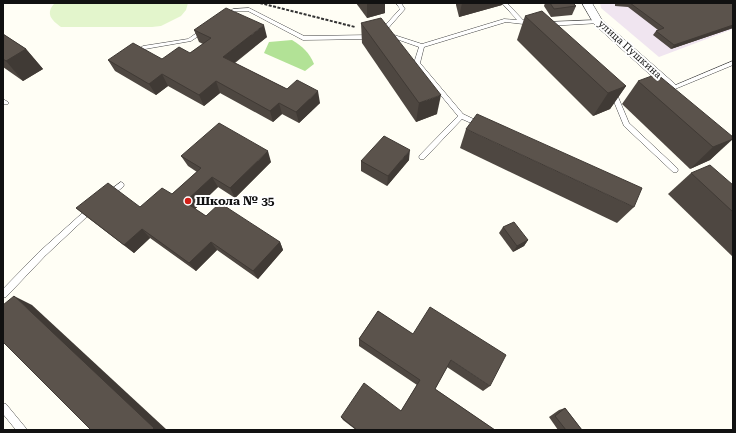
<svg xmlns="http://www.w3.org/2000/svg" width="736" height="433" font-family="'Roboto Serif',serif">
	<style>
		.industrial { fill: #f0e5f0 }
		.forest { fill: #b2e296 }
		.pitch { fill: #e3f5cc }
		.lines { fill: none; stroke-linecap: round; stroke-linejoin: round }
		.lane-casing { stroke: #444; stroke-width: 1 }
		.street-casing { stroke: #444; stroke-width: 1 }
		.path { stroke: #333; stroke-width: 2; stroke-dasharray: 3 1.5; stroke-linecap: butt }
		.lane { fill: #fff; fill-rule: evenodd }
		.street { fill: #fff; fill-rule: evenodd }
		.wall { fill: #4e4741 }
		.shaded-wall { fill: #403a35 }
		.building { fill: #5b534c; stroke: #403a35 }
		.poi-dot { fill: #d21f18; stroke: #fff; stroke-width: 1.5 }
		.labels { text-anchor: middle; dominant-baseline: central; stroke-width: 4; stroke-linejoin: round; paint-order: stroke }
		.far-street-label { font-size: 10px; fill: #111; stroke: #fff }
		.poi-label { font-size: 12px; font-weight: bold; fill: #111; stroke: #fff; text-anchor: start }
	</style>
	<rect width="100%" height="100%" fill="#fffef5"/>
	<path class="industrial" d="M600,3H733V29L659,57L601,8Z"/>
	<path class="forest" d="M292,40C303,47 309,52 314,64L305,71L264,53L269,42Z"/>
	<path class="pitch" d="M55,3H188L186,10L181,16L161,26L152,27H61C51,20 45,13 55,3Z"/>
	<g class="lines">
		<g class="lane-casing">
			<g id="lane">
				<path d="M396,3H401L405,9L384,33H380V31L400,9Z"/>
				<path d="M502,3H507L523,20L532,21L534,23L532,25L506,22L424,47L420,63L463,114L482,123L483,125L480,127L462,119L424,159H420L419,157L420,155L458,116L414,63L419,47L385,35L388,33L422,44L504,19L517,20Z"/>
				<path d="M249,8L304,36L371,35L374,37L371,39L303,40L248,11H236L225,17L223,16L233,9Z"/>
				<path d="M598,20L600,22V23L548,26L545,24L548,22Z"/>
				<path d="M204,28L207,30L206,31L191,41L145,49L136,55L133,53L143,46L188,39Z"/>
				<path d="M733,61V65L675,89H671L670,88L671,87Z"/>
				<path d="M613,90L616,92L629,123L677,168L678,170L677,172H673L624,126L610,92Z"/>
				<path d="M3,99L8,102V104H3Z"/>
				<path d="M121,182L123,183L124,185L123,187L110,197H106L105,195L106,193Z"/>
				<path d="M91,206L93,207L94,209L93,211L45,256L6,297L3,298V289L39,252L89,207Z"/>
				<path d="M3,403L6,404L25,427L27,430H16L3,414Z"/>
			</g>
		</g>
		<g class="street-casing">
			<path id="street" d="M582,3H592L602,20L675,84L677,87L675,90H667L594,24Z"/>
		</g>
		<path class="path" d="M260,3L355,27"/>
		<use href="#lane" class="lane"/>
		<use href="#street" class="street"/>
	</g>
	<g class="wall">
		<path d="M356,3H385V13L367,18Z"/>
		<path d="M456,3H503L502,5L459,17L456,5Z"/>
		<path d="M545,3H573L576,6L572,15L551,17L544,6Z"/>
		<path d="M615,3H733V28L671,49L653,35L656,31L658,30L628,7L615,6Z"/>
		<path d="M525,16L626,86L610,109L593,116L517,40Z"/>
		<path d="M361,23L437,114L416,122L362,43Z"/>
		<path d="M194,30L267,37L235,63L287,89L320,103L299,123L282,114L273,122L220,93L204,106L168,86L156,95L115,71L108,60L162,59L190,53L203,44L199,42Z"/>
		<path d="M3,34L26,49L43,69L23,81L3,67Z"/>
		<path d="M638,81L733,137L710,160L690,169L622,104Z"/>
		<path d="M466,129L634,207L617,223L460,148Z"/>
		<path d="M181,156L271,162L235,198L218,187L195,209L206,216L280,242L283,250L258,279L217,250L196,271L150,238L134,253L87,217L76,208L140,207L172,194L197,172L188,166Z"/>
		<path d="M409,160L387,186L361,171V161Z"/>
		<path d="M691,173L733,185V257L668,194Z"/>
		<path d="M503,227L528,240L524,246L513,252L499,233Z"/>
		<path d="M378,311L490,386L483,391L447,367L435,389L495,430H356L343,420L341,417L401,411L417,385L359,346V339Z"/>
		<path d="M565,408L582,430H558L549,417L559,410Z"/>
	</g>
	<g class="shaded-wall">
		<path d="M367,3H385V13L367,18Z"/>
		<path d="M462,3H503L502,5L459,17Z"/>
		<path d="M264,25L267,37L227,68L223,57Z"/>
		<path d="M733,25V28L671,49L674,45Z"/>
		<path d="M26,49L43,69L23,81L6,61Z"/>
		<path d="M162,74L168,86L156,95L149,84Z"/>
		<path d="M216,81L220,93L204,106L199,95Z"/>
		<path d="M626,86L610,109L593,116L608,93Z"/>
		<path d="M318,91L320,103L299,123L296,112Z"/>
		<path d="M441,95L437,114L416,122L419,103Z"/>
		<path d="M279,103L282,114L273,122L270,111Z"/>
		<path d="M733,139L710,160L690,169L713,147Z"/>
		<path d="M410,150L409,160L387,186L388,176Z"/>
		<path d="M268,151L271,162L235,198L230,188Z"/>
		<path d="M212,177L218,187L192,212L185,202Z"/>
		<path d="M142,229L150,238L134,253L124,245Z"/>
		<path d="M528,240L524,246L513,252L517,246Z"/>
		<path d="M211,242L217,250L196,271L189,263Z"/>
		<path d="M280,242L283,250L258,279L253,271Z"/>
		<path d="M14,296L32,305L167,430H152Z"/>
	</g>
	<g class="building">
		<path d="M550,3H573L576,6L554,9Z"/>
		<path d="M630,3H733V25L674,45L656,31L664,28Z"/>
		<path d="M226,8L264,25L223,57L287,89L297,80L318,91L296,112L279,103L270,111L216,81L199,95L162,74L149,84L108,60L133,43L162,59L179,47L190,53L211,38L194,30Z"/>
		<path d="M542,11L626,86L608,93L525,16Z"/>
		<path d="M381,18L441,95L419,103L361,23Z"/>
		<path d="M3,34L26,49L6,61L3,59Z"/>
		<path d="M657,74L733,137V139L713,147L638,81Z"/>
		<path d="M477,114L642,188L634,207L466,129Z"/>
		<path d="M219,123L268,151L230,188L212,177L185,202L206,216L220,203L280,242L253,271L211,242L189,263L142,229L124,245L76,208L108,183L140,207L162,188L172,194L201,168L181,156Z"/>
		<path d="M384,136L410,150L388,176L361,161Z"/>
		<path d="M710,165L733,185V212L691,173Z"/>
		<path d="M514,222L528,240L517,246L503,227Z"/>
		<path d="M14,296L154,428L152,430H91L3,342V305Z"/>
		<path d="M430,307L506,355L490,386L451,360L435,389L495,430H357L341,417L364,383L401,411L420,380L359,339L378,311L413,334Z"/>
		<path d="M565,408L582,430H566L555,416Z"/>
	</g>
	<circle class="poi-dot" cx="188" cy="201" r="4"/>
	<g class="labels">
		<g class="far-street-label">
			<text transform="translate(630 49) rotate(42)">улица Пушкина</text>
		</g>
		<g class="poi-label">
			<text x="196" y="201">Школа № 35</text>
		</g>
	</g>
	<rect width="736" height="433" fill="none" stroke="#111111" stroke-width="8"/>
</svg>
